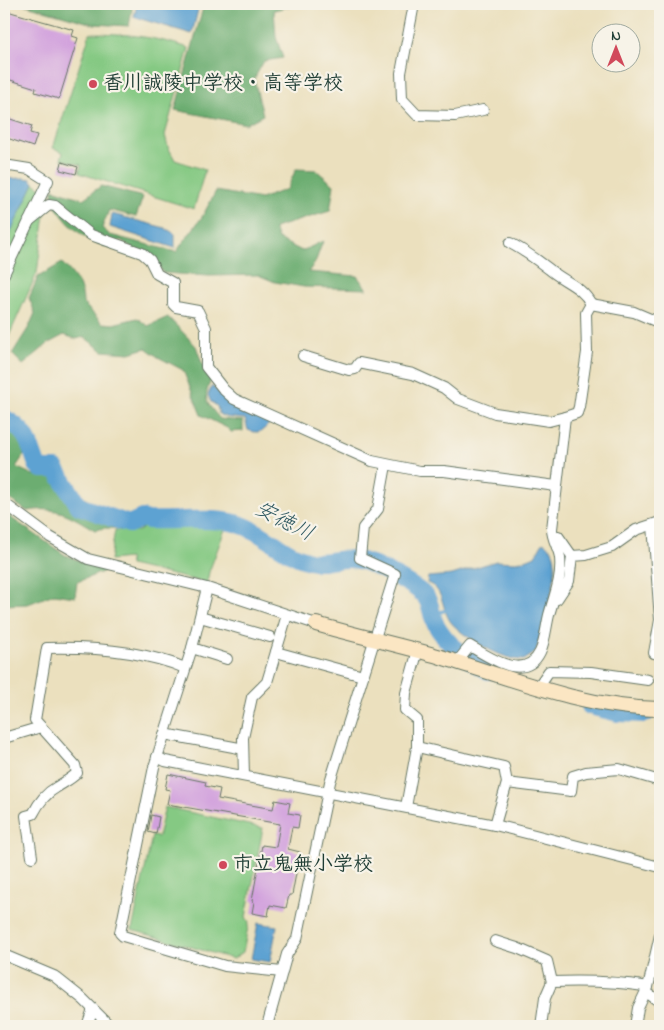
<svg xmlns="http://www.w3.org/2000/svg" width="664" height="1030" font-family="'Indie Flower','Klee One',sans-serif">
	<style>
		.green { fill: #85c983; stroke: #52835c }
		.forest { fill: #6cad71; stroke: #467552 }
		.water { fill: #5da2d2; stroke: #3e7083 }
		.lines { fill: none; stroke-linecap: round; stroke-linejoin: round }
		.stream { stroke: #5da2d2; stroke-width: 3 }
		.river { stroke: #5da2d2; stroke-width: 18 }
		.building { fill: #d1a0dd }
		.street-casing { stroke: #667664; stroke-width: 12 }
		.secondary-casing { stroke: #667664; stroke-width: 16 }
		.street { stroke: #fff; stroke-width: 10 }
		.secondary { stroke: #fbe6c3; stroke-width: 14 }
		.poi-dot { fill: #d1495b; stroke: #f7f3e8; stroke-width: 2 }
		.labels { text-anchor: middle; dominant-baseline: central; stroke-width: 4.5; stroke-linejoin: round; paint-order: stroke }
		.poi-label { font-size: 20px; font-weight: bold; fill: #1f3d34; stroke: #f7f3e8; text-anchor: start }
		.water-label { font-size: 21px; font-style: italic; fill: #325b63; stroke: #f7f3e8 }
	</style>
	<rect width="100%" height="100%" fill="#f7f3e8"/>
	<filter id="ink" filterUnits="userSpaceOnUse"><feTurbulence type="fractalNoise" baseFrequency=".02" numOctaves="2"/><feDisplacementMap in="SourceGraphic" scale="10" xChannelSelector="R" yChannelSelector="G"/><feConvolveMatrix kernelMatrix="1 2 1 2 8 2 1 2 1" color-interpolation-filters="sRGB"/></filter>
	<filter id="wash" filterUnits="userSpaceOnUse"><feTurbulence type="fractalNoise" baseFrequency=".0096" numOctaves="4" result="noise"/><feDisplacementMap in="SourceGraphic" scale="20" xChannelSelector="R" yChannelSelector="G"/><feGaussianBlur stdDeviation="1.12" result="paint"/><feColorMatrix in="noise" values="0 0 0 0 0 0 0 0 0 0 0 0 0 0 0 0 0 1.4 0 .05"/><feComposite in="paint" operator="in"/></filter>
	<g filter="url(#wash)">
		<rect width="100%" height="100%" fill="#ebe0be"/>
		<g class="green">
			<path d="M90,33C125,33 156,37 189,48L165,135L168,147L175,160L205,170L194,209L79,173L81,165L61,159L63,152L53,148Z"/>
			<path d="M34,183L48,193L37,273L4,347V244Z"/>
			<path d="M149,523L227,524L209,572L207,583L130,565L129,558L110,560L115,530L139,531Z"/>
			<path d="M165,807L263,828L246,917L249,922L243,952L233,959L132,930L152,836L158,837Z"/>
		</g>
		<g class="forest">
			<path d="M23,4H133L129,26L93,24Z"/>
			<path d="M204,4H300L274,10L276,37L283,58L264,61L254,79L263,115L246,124L175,110Z"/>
			<path d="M296,169L316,170L334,185L330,211L274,228L278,239L302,251L323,241L315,263L308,272L357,276L367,289L304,287L275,282L258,275L209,276L163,273L156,262L120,240L112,249C81,238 69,227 52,201L53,189L83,199L101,186L143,197L136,217L109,210L102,228L110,235L176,252L202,217L216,191L261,199L287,189Z"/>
			<path d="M62,263C74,275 83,286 83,303L102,323L113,324L137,318L148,326L168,317L196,346L204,369L211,380C202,400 207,403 220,419L243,421V431L231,432L227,428L201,415L183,370L158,357L146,348L130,353L103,351L84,337L76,339L64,335L49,343L23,365L12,354L29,327L35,313L29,298L38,277Z"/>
			<path d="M4,404L22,432L24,455L16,467L33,475L61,470C67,478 73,489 80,495C98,510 124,512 144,523L141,529L105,528L95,530C69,515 58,506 27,511L6,497L4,489Z"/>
			<path d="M4,513L65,555L105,571L77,582L75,597L54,594L28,604L4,605Z"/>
		</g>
		<g class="water">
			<path d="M137,4H175L198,10L192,34L134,17Z"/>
			<path d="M23,178L31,179L34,183L4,246V179Z"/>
			<path d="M112,214L165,228L175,234V248L110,227Z"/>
			<path d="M212,386L234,406L265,421L268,418L269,424C262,432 258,434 248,430L245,419L226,417L219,414L217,406L211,402L208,395Z"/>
			<path d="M543,542C546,544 550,547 552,550C563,570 541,629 536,652L524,660C504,661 462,637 450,621C441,607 444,589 427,583L428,577L452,575L496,561L516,562L528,559L535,556Z"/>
			<path d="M258,923L277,926L270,962L251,959Z"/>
		</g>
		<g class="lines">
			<path class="stream" d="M433,615L446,610"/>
			<g class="river">
				<path d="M4,418C27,430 29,442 37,465L41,469H56L79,506L129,524L142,518L148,520C172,521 214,517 235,523C263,530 282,554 309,561C326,565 342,556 358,560C373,563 410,583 422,593C432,601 430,613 435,623C447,646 467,658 488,671"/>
				<path d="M590,706L618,713L645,714"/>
			</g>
		</g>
		<g id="blocks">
			<g class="building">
				<path d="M7,11L74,30L72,36L78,38L59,99L35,92L36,88L4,78V21Z"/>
				<path d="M4,117L32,126L30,133L37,135L33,147L4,137Z"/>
				<path d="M62,162L78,167L76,174L60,170Z"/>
				<path d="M168,774L206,782L205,786L220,789L218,799L273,809L275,800L290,803L288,813L300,815L298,828L292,827L288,849L300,852L292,895H289L286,908L270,905L268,916L252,913L254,902L252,901L262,845L276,847L280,824L167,804L170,790L165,789Z"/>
				<path d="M151,815L159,817L156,834L148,832Z"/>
			</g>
		</g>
	</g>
	<g filter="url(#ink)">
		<use href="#blocks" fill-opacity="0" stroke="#667664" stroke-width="1"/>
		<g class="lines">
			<g class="street-casing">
				<g id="street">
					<path d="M414,4L401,73L402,99L417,115L455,116L483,110"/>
					<path d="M4,165L29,169L48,181L4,274"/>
					<path d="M29,221L49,205L55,206L91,235L142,253L150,260L157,274L173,283V304L176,307L198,311L206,328V367L224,390L234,399L372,461L420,471H444L556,486"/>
					<path d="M510,243C525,251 536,259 549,269C564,282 582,286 591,304"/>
					<path d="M591,304L634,312L660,323"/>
					<path d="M303,356L349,370L355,369L359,363L413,374L444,388L458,399L495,413L549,421L565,417"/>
					<path d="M4,503L50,537L88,559L207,588L316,624"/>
					<path d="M653,525L660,620L654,653L660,654"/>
					<path d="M558,536L572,556L586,555L612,547L636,530L660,522"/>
					<path d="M207,588L192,648L154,767L120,933L123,936L225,966L282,972"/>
					<path d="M557,599L569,581L572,556"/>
					<path d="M200,617L270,637"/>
					<path d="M192,648L227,659"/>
					<path d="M276,652L363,676"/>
					<path d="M457,662L470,646C489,657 525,683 540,652C545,642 546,627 549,615C554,596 562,579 560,558C559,548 552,540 552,529L565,417L577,413L579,407L587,352L586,313L591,304"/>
					<path d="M538,687L549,671L591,672L648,680"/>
					<path d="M164,734L239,748"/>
					<path d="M4,738L41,727"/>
					<path d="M417,747L504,767L507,783L495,825"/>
					<path d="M157,757L165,761L495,825L660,867"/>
					<path d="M244,776L243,738L252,697L267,682L287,615"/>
					<path d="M507,783L571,791L573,776L586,772L619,769L660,781"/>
					<path d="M406,807L417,747V720L405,710L406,693L418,650"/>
					<path d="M32,857L26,816L33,814C38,804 46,793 57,787C64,782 70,780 77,773L75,765L35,720L47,648C92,647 143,651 185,668"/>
					<path d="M495,941L517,948L547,961L552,982"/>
					<path d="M4,955L54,976L83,999L110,1026"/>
					<path d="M646,992L660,1002"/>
					<path d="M87,1026L93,1009"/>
					<path d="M267,1026L287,954L297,939L330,782L395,574L360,558L363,528L378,509L386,465"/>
					<path d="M541,1026L545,998L552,982C584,981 616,981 648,987"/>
					<path d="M635,1026L638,1008L648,987L660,935"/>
				</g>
			</g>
			<g class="secondary-casing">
				<path id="secondary" d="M316,624C357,636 400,645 441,657C513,679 585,708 660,709"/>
			</g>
			<use href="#street" class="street"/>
			<use href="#secondary" class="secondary"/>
		</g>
	</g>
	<g class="poi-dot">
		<circle cx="93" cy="84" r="5"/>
		<circle cx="223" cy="865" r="5"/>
	</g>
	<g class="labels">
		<g class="poi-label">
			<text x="103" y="84">香川誠陵中学校・高等学校</text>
			<text x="233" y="865">市立鬼無小学校</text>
		</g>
		<g class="water-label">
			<text transform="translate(284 522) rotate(27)">安徳川</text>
		</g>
	</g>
	<rect width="664" height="1030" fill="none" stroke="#f7f3e8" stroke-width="20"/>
	<g transform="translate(616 48)"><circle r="24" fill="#f7f3e8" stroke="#a1aaa0"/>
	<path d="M0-4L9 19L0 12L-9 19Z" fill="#d1495b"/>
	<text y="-8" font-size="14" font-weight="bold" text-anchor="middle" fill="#1f3d34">N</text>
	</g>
</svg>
